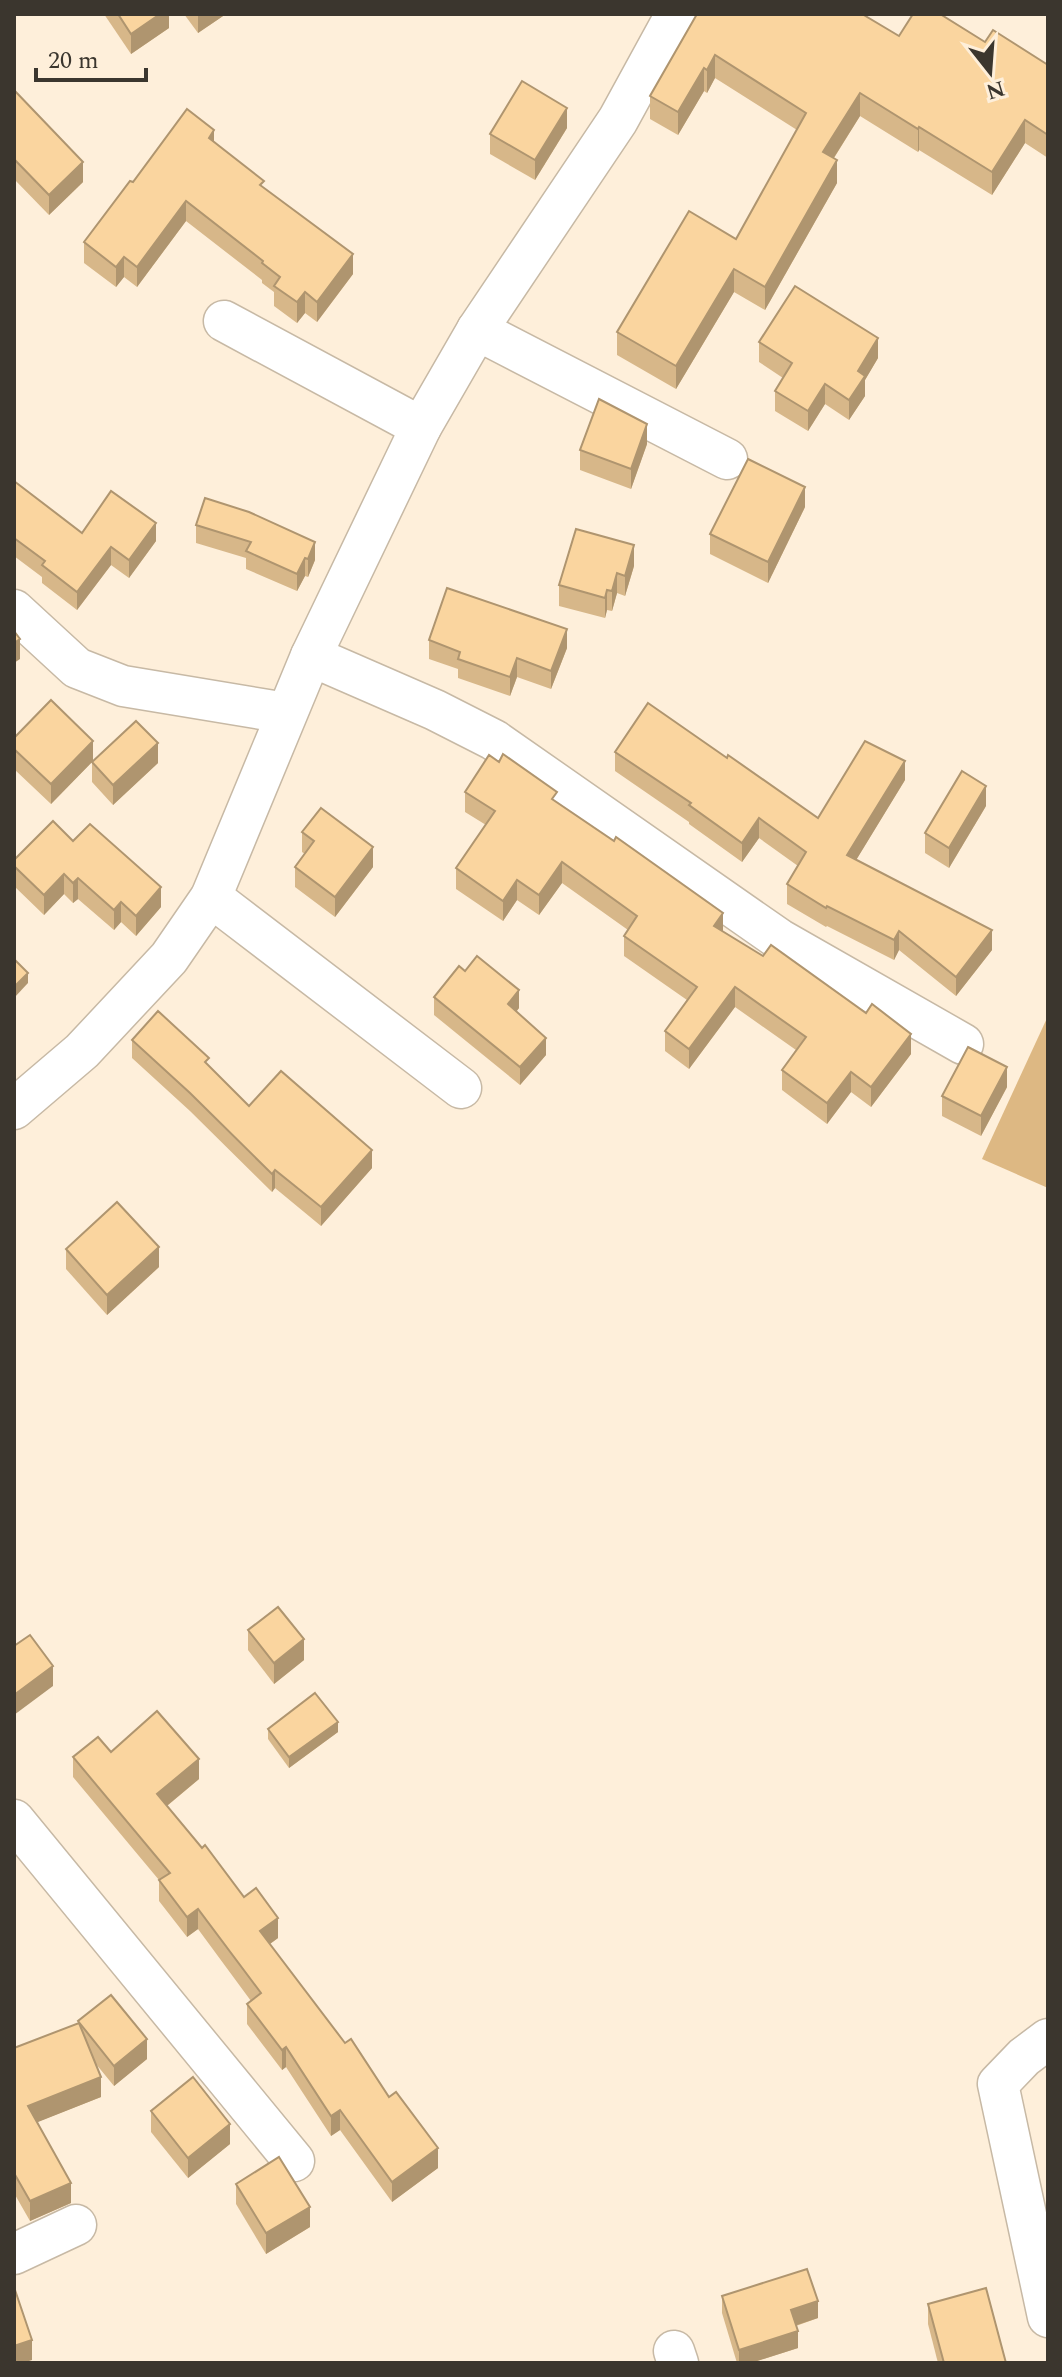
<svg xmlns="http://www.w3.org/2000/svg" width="1062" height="2377" font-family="Spectral,serif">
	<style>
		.forest { fill: #ddb883 }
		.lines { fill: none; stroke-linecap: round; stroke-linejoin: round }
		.street-casing { stroke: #c7b9a5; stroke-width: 43 }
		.street { stroke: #fff; stroke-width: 40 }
		.wall { fill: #d7b789 }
		.shaded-wall { fill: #af956f }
		.building { fill: #fad59f; stroke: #af956f; stroke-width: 2 }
	</style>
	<rect width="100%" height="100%" fill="#feefda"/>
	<path class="forest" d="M1048,1016V1188L982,1159Z"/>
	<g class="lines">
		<g class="street-casing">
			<g id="street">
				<path d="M224,321L421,427"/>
				<path d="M477,330L727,459"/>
				<path d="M14,610L77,668L123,686L286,713"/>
				<path d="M311,656L435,710L494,740L779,939L963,1044"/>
				<path d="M211,897L461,1088"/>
				<path d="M14,1109L82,1051L169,958L211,897L311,656L421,427L477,330L618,120L676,14"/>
				<path d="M14,1820L294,2161"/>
				<path d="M1048,2039L1024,2057L998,2084L1048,2317"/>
				<path d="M14,2254L76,2225"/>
				<path d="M674,2351L678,2363"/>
			</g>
		</g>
		<use href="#street" class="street"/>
	</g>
	<g class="wall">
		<path d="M104,14H169V28L131,54Z"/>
		<path d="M184,14H226L198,33Z"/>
		<path d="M697,14L899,36L985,42L1048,65V158L1025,143L992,195L919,150L918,152L860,116L834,158L837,183L765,310L734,292L676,389L617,355V332L736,239L797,130L715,78L707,93L704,91L678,135L650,119V96Z"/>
		<path d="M14,90L83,182L49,215L14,179Z"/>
		<path d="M567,128L535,180L490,154V134Z"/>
		<path d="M214,142L353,274L317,322L305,313L297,323L274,306V292L262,283V280L186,221L137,287L124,277L116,287L84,263V242L133,182Z"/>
		<path d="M759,342L878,358L865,380V396L849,420L825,404L808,431L775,411V391L783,378L759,362Z"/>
		<path d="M647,444L631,489L580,470V450Z"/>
		<path d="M14,481L82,533L156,541L129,578L111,565L77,610L42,583V577L14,556Z"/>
		<path d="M805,507L768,583L710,554V534Z"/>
		<path d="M196,525L315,560L308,577L305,576L297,591L246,569V558L196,543Z"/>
		<path d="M634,566L625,596L617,593L612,611L607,610L605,618L559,606V585Z"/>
		<path d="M429,640L567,648L551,689L517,677L510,696L458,678V669L429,659Z"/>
		<path d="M14,738L93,761L158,763L113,805L92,782V762L51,804L14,769Z"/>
		<path d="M615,752L727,758L818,818L905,780L856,860L992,950L956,996L899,950L894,960L827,926L826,927L787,904V884L798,866L759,838L742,862L689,824V822L615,771Z"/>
		<path d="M465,792L557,803L723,931L911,1054L871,1107L851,1092L827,1124L782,1090V1070L796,1050L735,1007L689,1069L665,1051V1031L687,1000L624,956V936L628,930L562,883L539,915L517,900L503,921L456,889V868L486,825L465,812Z"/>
		<path d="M986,806L949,868L925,853V833Z"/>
		<path d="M302,832L373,867L335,917L295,887V867L305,854L302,852Z"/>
		<path d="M73,841L161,907L136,936L121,922L114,930L78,899L73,903L64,894L44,915L14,886V860Z"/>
		<path d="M465,971L519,1008L516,1012L546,1055L520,1085L434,1015V997Z"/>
		<path d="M132,1040L209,1066L249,1106L372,1168L321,1226L275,1188L272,1192L190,1111L132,1058Z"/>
		<path d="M1007,1087L981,1136L942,1116V1096Z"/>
		<path d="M66,1249L159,1267L107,1315L66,1269Z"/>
		<path d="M248,1630L304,1660L274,1684L248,1650Z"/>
		<path d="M268,1729L338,1732L289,1768L268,1739Z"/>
		<path d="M111,1752L199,1779L167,1806L278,1938L270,1944L438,2168L392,2202L340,2130L331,2136L286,2067L282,2070L247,2024V2004L251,2001L198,1929L187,1937L159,1901V1880L73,1777V1757Z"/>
		<path d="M78,2021L147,2059L114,2086L96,2064L101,2097L37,2122L71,2203L30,2221L14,2193V2048L78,2024Z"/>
		<path d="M151,2111L230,2144L188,2178L151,2132Z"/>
		<path d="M236,2184L310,2227L266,2254L236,2204Z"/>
		<path d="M722,2296L818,2318L796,2326L798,2348L751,2363H737L722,2313Z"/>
		<path d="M928,2304L1006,2363H938L928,2324Z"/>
	</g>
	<g class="shaded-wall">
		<path d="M160,14H169V28L131,54V34Z"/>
		<path d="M202,14H226L198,33V16Z"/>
		<path d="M715,55V78L707,93V70Z"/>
		<path d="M704,68V91L678,135V112Z"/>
		<path d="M860,93V116L823,175V152Z"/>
		<path d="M567,108V128L535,180V160Z"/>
		<path d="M1025,120V143L992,195V172Z"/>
		<path d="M919,127V150L918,152V129Z"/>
		<path d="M214,130V150L209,138Z"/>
		<path d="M837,160V183L765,310V287Z"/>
		<path d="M83,162V182L49,215V195Z"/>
		<path d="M186,201V221L137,287V267Z"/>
		<path d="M353,254V274L317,322V302Z"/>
		<path d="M124,257V277L116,287V267Z"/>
		<path d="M734,269V292L676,389V366Z"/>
		<path d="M305,292V313L297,323V302Z"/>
		<path d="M878,338V358L865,380V396L849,420V400L858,371Z"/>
		<path d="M825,384V404L808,431V411Z"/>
		<path d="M647,424V444L631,489V469Z"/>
		<path d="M805,487V507L768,583V562Z"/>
		<path d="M156,523V541L129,578V560Z"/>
		<path d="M315,542V560L308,577V559Z"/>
		<path d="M634,545V566L625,596V576Z"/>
		<path d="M111,547V565L77,610V592Z"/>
		<path d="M305,558V576L297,591V574Z"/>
		<path d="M617,573V593L612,611V591Z"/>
		<path d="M607,590V610L605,618V598Z"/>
		<path d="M567,629V648L551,689V671Z"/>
		<path d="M20,639V659L14,663V643Z"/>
		<path d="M517,658V677L510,696V677Z"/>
		<path d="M93,741V761L51,804V784Z"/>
		<path d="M158,743V763L113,805V785Z"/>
		<path d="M905,761V780L847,875V855Z"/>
		<path d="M986,786V806L949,868V848Z"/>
		<path d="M759,818V838L742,862V843Z"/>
		<path d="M373,847V867L335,917V897Z"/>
		<path d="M562,862V883L539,915V895Z"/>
		<path d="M64,874V894L44,915V895Z"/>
		<path d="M78,878V899L73,903V883Z"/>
		<path d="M517,880V900L503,921V901Z"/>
		<path d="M161,887V907L136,936V916Z"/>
		<path d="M121,902V922L114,930V910Z"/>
		<path d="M723,913V933L714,926Z"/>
		<path d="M992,930V950L956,996V977Z"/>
		<path d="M899,931V950L894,960V940Z"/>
		<path d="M28,973V983L14,998V987Z"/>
		<path d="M735,987V1007L689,1069V1049Z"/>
		<path d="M519,990V1008L508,1022V1004Z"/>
		<path d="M911,1034V1054L871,1107V1087Z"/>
		<path d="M546,1038V1055L520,1085V1067Z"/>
		<path d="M1007,1067V1087L981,1136V1116Z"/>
		<path d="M851,1072V1092L827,1124V1103Z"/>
		<path d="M372,1150V1168L321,1226V1207Z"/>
		<path d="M275,1170V1188L272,1192V1174Z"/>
		<path d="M159,1247V1267L107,1315V1295Z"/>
		<path d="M304,1639V1660L274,1684V1663Z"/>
		<path d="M53,1666V1686L14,1715V1695Z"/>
		<path d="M338,1722V1732L289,1768V1757Z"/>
		<path d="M199,1759V1779L157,1814V1794Z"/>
		<path d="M198,1909V1929L187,1937V1917Z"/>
		<path d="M278,1918V1938L260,1951V1931Z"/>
		<path d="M147,2039V2059L114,2086V2066Z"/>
		<path d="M286,2047V2067L282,2070V2050Z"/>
		<path d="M101,2077V2097L28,2126V2106Z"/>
		<path d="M340,2110V2130L331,2136V2116Z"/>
		<path d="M230,2124V2144L188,2178V2158Z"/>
		<path d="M438,2148V2168L392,2202V2182Z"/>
		<path d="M71,2183V2203L30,2221V2201Z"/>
		<path d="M310,2207V2227L266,2254V2233Z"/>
		<path d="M818,2301V2318L791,2327V2310Z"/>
		<path d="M798,2331V2348L751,2363H739V2350Z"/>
		<path d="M32,2340V2360L23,2363H14V2346Z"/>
	</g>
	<g class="building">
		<path d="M118,14H160L131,34Z"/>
		<path d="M697,14H862L899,36L913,14H940L985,42L993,30L1048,65V135L1025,120L992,172L919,127L918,129L860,93L823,152L837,160L765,287L734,269L676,366L617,332L689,211L736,239L806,113L715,55L707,70L704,68L678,112L650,96Z"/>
		<path d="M522,81L567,108L535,160L490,134Z"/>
		<path d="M14,90L83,162L49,195L14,159Z"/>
		<path d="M187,109L214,130L209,138L264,181L260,185L353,254L317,302L305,292L297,302L274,286L280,277L262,263L263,261L186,201L137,267L124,257L116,267L84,242L130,181L133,182Z"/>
		<path d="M795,286L878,338L858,371L865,376L849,400L825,384L808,411L775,391L792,363L759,342Z"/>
		<path d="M599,399L647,424L631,469L580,450Z"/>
		<path d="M748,459L805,487L768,562L710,534Z"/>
		<path d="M14,481L82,533L111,491L156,523L129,560L111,547L77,592L42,565L45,561L14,538Z"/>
		<path d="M205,498L249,512L315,542L308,559L305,558L297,574L246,551L251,542L196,525Z"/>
		<path d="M576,529L634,545L625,576L617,573L612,591L607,590L605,598L559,585Z"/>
		<path d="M447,588L567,629L551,671L517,658L510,677L458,659L460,652L429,640Z"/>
		<path d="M14,631L20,639L14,643Z"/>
		<path d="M51,700L93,741L51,784L14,749V738Z"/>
		<path d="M648,703L727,758L728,755L818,818L865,741L905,761L847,855L992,930L956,977L899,931L894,940L827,906L826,908L787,884L806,852L759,818L742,843L689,805L691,803L615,752Z"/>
		<path d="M136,721L158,743L113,785L92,762Z"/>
		<path d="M503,754L557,792L552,799L614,841L616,837L723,913L714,926L763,956L771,945L866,1013L872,1004L911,1034L871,1087L851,1072L827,1103L782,1070L806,1037L735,987L689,1049L665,1031L697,987L624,936L637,916L562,862L539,895L517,880L503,901L456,868L495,811L465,792L489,755L499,762Z"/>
		<path d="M962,771L986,786L949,848L925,833Z"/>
		<path d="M321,808L373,847L335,897L295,867L314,841L302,832Z"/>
		<path d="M53,821L73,841L90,824L161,887L136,916L121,902L114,910L78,878L73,883L64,874L44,895L14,866V860Z"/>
		<path d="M477,956L519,990L508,1004L546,1038L520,1067L434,997L459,966L465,971Z"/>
		<path d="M14,959L28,973L14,987Z"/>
		<path d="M158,1011L209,1058L205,1062L249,1106L281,1071L372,1150L321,1207L275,1170L272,1174L190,1093L132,1040Z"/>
		<path d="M968,1047L1007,1067L981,1116L942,1096Z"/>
		<path d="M117,1202L159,1247L107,1295L66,1249Z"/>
		<path d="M278,1607L304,1639L274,1663L248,1630Z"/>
		<path d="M30,1635L53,1666L14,1695V1646Z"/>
		<path d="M315,1693L338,1722L289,1757L268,1729Z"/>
		<path d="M157,1711L199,1759L157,1794L202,1848L205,1845L244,1897L256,1888L278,1918L260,1931L345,2043L351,2039L389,2097L396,2092L438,2148L392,2182L340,2110L331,2116L286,2047L282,2050L247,2004L261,1993L198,1909L187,1917L159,1880L170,1873L73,1757L98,1737L111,1752Z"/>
		<path d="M111,1995L147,2039L114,2066L78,2021Z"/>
		<path d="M79,2023L101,2077L28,2106L71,2183L30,2201L14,2173V2048Z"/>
		<path d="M193,2077L230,2124L188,2158L151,2111Z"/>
		<path d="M279,2157L310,2207L266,2233L236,2184Z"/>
		<path d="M807,2269L818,2301L791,2310L798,2331L739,2350L722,2296Z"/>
		<path d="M14,2287L32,2340L14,2346Z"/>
		<path d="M986,2288L1006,2363H944L928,2304Z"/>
	</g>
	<rect width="1062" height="2377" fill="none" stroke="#3b362e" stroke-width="32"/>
	<g transform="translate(990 72) rotate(163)" stroke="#feefda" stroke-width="6" paint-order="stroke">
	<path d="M0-6L14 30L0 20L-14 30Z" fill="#3b362e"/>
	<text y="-12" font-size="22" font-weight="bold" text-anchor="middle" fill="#3b362e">N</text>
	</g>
	<path d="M36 68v12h110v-12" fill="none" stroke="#3b362e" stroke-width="4"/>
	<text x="48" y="68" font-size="24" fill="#3b362e" stroke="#feefda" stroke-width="6" paint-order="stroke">20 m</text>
</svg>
